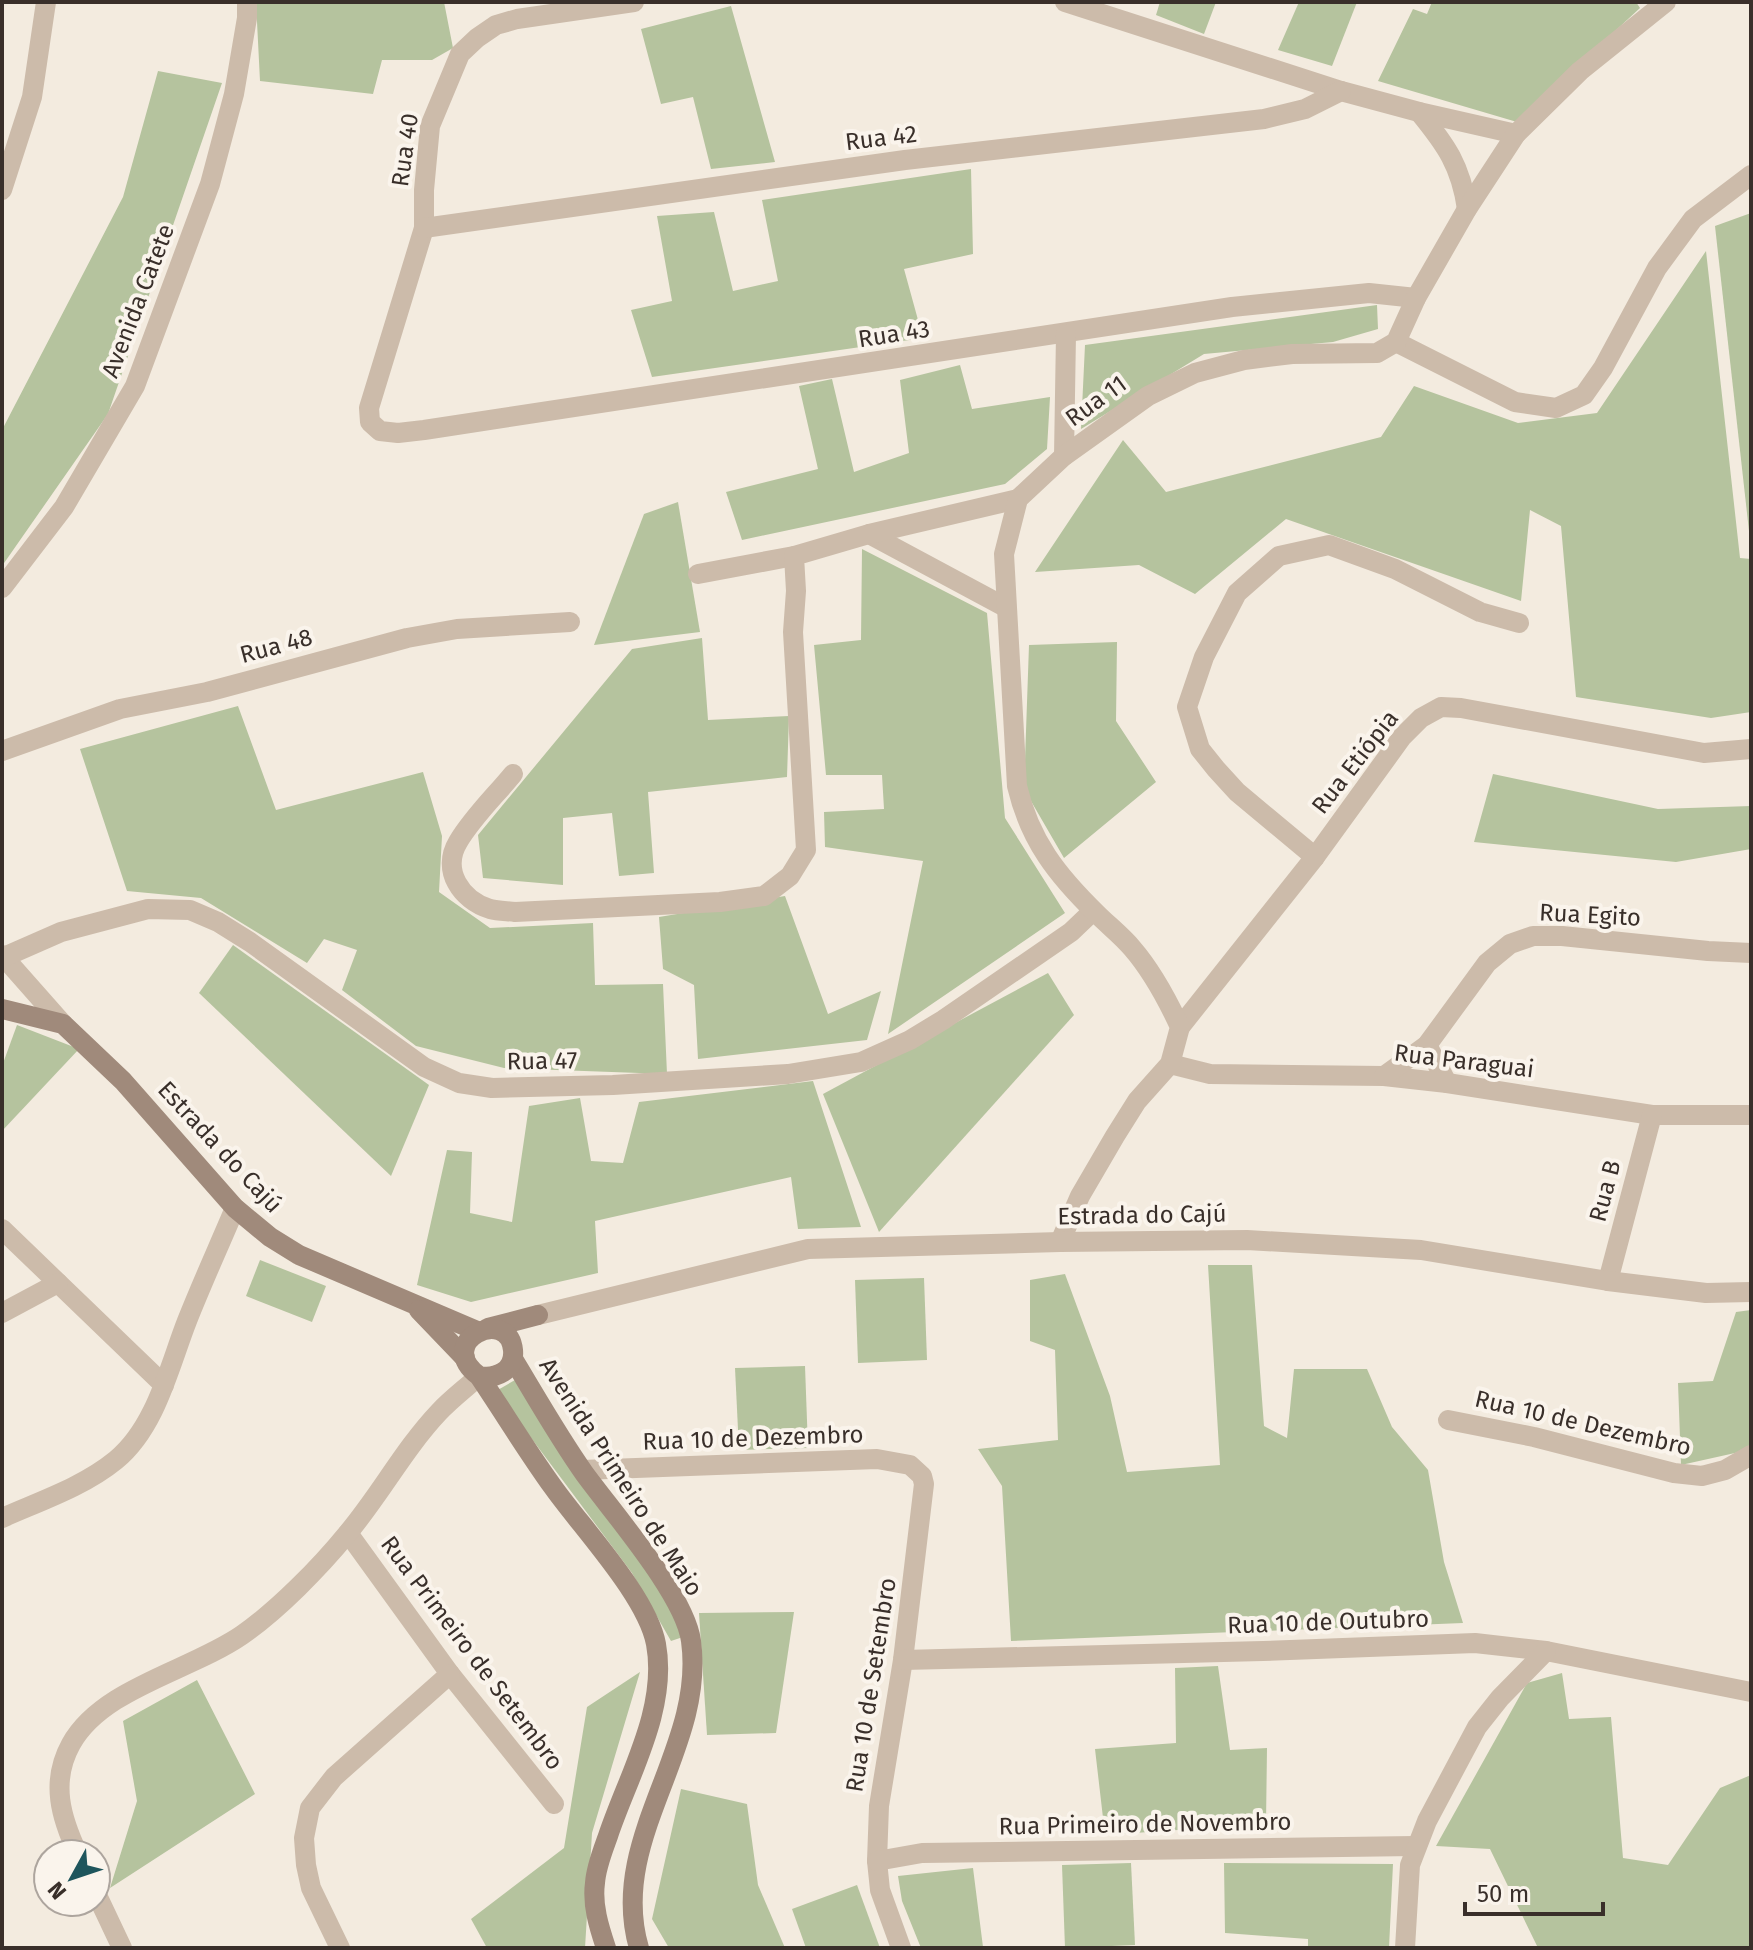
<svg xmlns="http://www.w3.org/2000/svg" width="1753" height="1950" font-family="'Fira Sans',sans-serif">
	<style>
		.green { fill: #b5c39e }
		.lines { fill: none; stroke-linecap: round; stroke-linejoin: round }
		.minor { stroke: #cba; stroke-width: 20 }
		.secondary { stroke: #a08a7b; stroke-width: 20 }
		.labels { text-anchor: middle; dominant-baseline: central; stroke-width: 8; stroke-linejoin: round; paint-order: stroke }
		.street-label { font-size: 24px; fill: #392f2a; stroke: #faf4ec }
	</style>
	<rect width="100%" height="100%" fill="#f3ebdf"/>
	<g class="green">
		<path d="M256,2H444L453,48L432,60H382L373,94L260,81Z"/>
		<path d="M1160,2H1216L1204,34L1156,15Z"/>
		<path d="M1299,2H1357L1332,66L1278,50Z"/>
		<path d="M1432,2H1636L1640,8L1517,122L1378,81L1413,9L1427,14Z"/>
		<path d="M731,6L775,162L711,169L693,97L661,104L641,29Z"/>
		<path d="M158,71L222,83L108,414L2,566V430L123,197Z"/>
		<path d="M971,169L973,254L904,269L923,338L652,377L631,310L672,301L657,216L714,212L733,291L778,281L762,200Z"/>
		<path d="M1751,213V549L1715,226Z"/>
		<path d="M1706,251L1740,558L1751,559V712L1711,718L1576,697L1561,526L1530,510L1521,601L1286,519L1195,594L1139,565L1035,572L1123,440L1166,492L1381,437L1414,386L1518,423L1597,413Z"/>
		<path d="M1377,305L1378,329L1333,342L1204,354L1081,429L1085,345Z"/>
		<path d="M960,365L972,409L1050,397L1047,449L1005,484L742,540L726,492L818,469L799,386L832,379L854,472L909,453L900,380Z"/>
		<path d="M678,502L700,632L594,645L644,514Z"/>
		<path d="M862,549L987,613L1005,818L1065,913L888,1034L923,861L825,847L824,812L884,809L882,775H826L814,645L861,640Z"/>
		<path d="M702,638L708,720L789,716L787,777L648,792L654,873L619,876L612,813L563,818V885L483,878L478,835L632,649Z"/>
		<path d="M1117,642L1116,721L1156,782L1064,858L1024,789L1029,645Z"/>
		<path d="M238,706L276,810L423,772L442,836L439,892L490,928L593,923L595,985L663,984L667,1074L504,1068L416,1046L342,990L357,950L324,939L307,963L201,898L127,891L80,749Z"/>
		<path d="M1493,774L1658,809L1751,806V849L1676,862L1474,842Z"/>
		<path d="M785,896L828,1014L881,991L867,1040L698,1059L694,985L663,969L659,917Z"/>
		<path d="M233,945L429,1085L391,1176L199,993Z"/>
		<path d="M1048,973L1074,1015L879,1232L823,1094Z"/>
		<path d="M17,1025L79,1049L2,1131V1066Z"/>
		<path d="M813,1081L861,1227L798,1229L791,1177L595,1221L598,1273L471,1302L417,1285L447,1150L472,1152L470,1213L512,1222L529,1106L580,1098L591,1161L623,1163L639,1102Z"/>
		<path d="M260,1260L326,1286L312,1322L246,1296Z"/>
		<path d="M1208,1265H1252L1264,1426L1287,1438L1294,1369H1367L1392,1427L1428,1470L1444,1562L1463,1623L1011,1641L1002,1486L978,1449L1058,1440L1055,1350L1030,1341V1280L1065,1274L1110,1396L1127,1472L1220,1465Z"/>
		<path d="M924,1278L927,1360L858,1363L855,1280Z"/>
		<path d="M1751,1310V1445L1744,1451L1681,1465L1678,1383L1713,1381L1736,1312Z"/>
		<path d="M805,1366L808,1448L739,1450L735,1368Z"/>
		<path d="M515,1380L663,1588L683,1637L671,1641L632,1573L496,1391Z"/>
		<path d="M794,1612L776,1733L707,1735L699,1613Z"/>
		<path d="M1218,1666L1230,1750L1267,1748L1266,1824L1105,1835L1095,1749L1176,1743L1175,1668Z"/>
		<path d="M640,1672L592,1833L585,1948H487L471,1919L564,1848L587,1707Z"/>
		<path d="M1562,1673L1569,1719L1611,1717L1623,1858L1668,1865L1720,1788L1751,1775V1948H1538L1490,1849L1436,1846L1527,1683Z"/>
		<path d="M197,1680L255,1794L110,1888L137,1801L123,1721Z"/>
		<path d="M681,1789L747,1804L758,1885L785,1948H669L652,1919Z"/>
		<path d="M1131,1863L1135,1945L1065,1948L1062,1865Z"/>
		<path d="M1224,1863L1393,1864L1389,1948H1308V1939L1225,1933Z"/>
		<path d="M973,1868L983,1947L1012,1948H921L902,1901L898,1876Z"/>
		<path d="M857,1885L880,1948H806L792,1909Z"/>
	</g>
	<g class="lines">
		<g class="minor">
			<path d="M634,2L517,19L496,25L477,38L460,54L430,126L424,190V228L369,408L370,422L380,431L398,433L424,430L1232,307L1369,293L1416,298"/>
			<path d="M1065,2L1341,91L1419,112L1516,134"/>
			<path d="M1419,112C1446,145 1461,166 1467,209"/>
			<path d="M2,190L32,97L46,2"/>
			<path d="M424,228L905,160L1264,119L1305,109L1341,91"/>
			<path d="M1396,342L1515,402L1556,408L1584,395L1603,368L1657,268L1693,219L1751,175"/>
			<path d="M1064,456L1066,334"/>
			<path d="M869,534L1005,607"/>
			<path d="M698,574L794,556"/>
			<path d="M2,588L64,507L135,386L210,184L234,94L247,18V2"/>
			<path d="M2,751L120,709L207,692L407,638L457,629L570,622"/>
			<path d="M513,774C495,796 472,818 458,842C441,870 461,900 490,909C498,911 507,911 515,912L720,902L764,896L790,876L806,850L793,632L796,591L794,556L869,534L1018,499"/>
			<path d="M1315,857L1237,792L1216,769L1200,749L1187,707L1204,657L1237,593L1279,556L1329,545L1395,569L1480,612L1519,623"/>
			<path d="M2,955L63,1024"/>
			<path d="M4,957L61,932L148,909L190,910L218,922L250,942L424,1067L459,1083L492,1088L613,1085L788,1074L861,1062L910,1040L943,1020L1071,932L1093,911"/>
			<path d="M1180,1027L1315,857L1402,737L1421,718L1441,707L1461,708L1704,753L1751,749"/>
			<path d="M1427,1045L1447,1083"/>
			<path d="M1170,1064L1210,1074L1384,1076L1447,1083L1652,1115H1751"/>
			<path d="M1384,1076L1427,1045L1487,963L1510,944L1533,936H1562L1708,951L1751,953"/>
			<path d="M2,1229L164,1385"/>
			<path d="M1060,1242L1080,1196L1115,1136L1137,1101L1170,1064L1180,1027C1167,999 1152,971 1132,948C1122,936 1108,925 1097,914C1057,875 1030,841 1017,786L1004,554L1018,499L1064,456L1148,396L1195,373L1244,360L1292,354L1377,353L1396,342L1416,298L1467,209L1516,134L1580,71L1666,2"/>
			<path d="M1608,1281L1652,1115"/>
			<path d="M2,1313L58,1283"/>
			<path d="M538,1315L808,1249L1060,1242L1247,1240L1421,1250L1608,1281L1706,1293L1751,1292"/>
			<path d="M1448,1420L1534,1437L1674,1473L1702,1476L1725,1470L1751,1455"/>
			<path d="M582,1470L877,1459L910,1465L922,1476L924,1484L903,1660L879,1806L877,1861L880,1890L901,1948"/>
			<path d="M2,1518C40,1501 83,1487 116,1460C156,1427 169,1367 187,1321C202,1283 219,1246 235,1208"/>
			<path d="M348,1533L450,1674L554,1804"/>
			<path d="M903,1660L1263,1651L1475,1643L1546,1651L1751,1692"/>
			<path d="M78,1854C61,1818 50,1782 71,1744C102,1688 190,1671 242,1635C278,1610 320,1567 347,1534C380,1495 404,1449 439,1412C451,1399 466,1388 479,1376"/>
			<path d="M877,1861L922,1853L1415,1846"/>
			<path d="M96,1893L122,1948"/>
			<path d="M340,1948L311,1888L306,1865L304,1838L310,1808L334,1777L450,1674"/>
			<path d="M1405,1948L1410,1865L1427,1821L1477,1727L1500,1698L1546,1651"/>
		</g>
		<g class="secondary">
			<path d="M2,1009L63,1024L123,1081L235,1208L270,1237L299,1255L477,1331"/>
			<path d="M419,1310L465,1358"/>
			<path d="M488,1328L538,1315"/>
			<path d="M513,1359C536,1397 558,1436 584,1473C613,1513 685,1595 691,1641C706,1749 607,1839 639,1948"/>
			<path d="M479,1376C496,1379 515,1371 513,1350C508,1305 433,1342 479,1376C504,1413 527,1451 553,1487C582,1528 647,1596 656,1644C668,1709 628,1776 608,1836C603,1850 596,1867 595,1883C592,1905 599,1927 606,1948"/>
		</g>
	</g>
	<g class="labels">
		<g class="street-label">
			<text transform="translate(881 138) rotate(-7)">Rua 42</text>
			<text transform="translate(405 150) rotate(-82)">Rua 40</text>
			<text transform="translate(138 301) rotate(-69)">Avenida Catete</text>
			<text transform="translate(894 334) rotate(-9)">Rua 43</text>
			<text transform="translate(1096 401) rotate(-36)">Rua 11</text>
			<text transform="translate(276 646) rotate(-15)">Rua 48</text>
			<text transform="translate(1355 762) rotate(-52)">Rua Etiópia</text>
			<text transform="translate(1590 915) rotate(3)">Rua Egito</text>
			<text transform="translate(542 1061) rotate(-1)">Rua 47</text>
			<text transform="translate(1464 1061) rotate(7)">Rua Paraguai</text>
			<text transform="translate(220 1147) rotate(47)">Estrada do Cajú</text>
			<text transform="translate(1605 1191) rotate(-75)">Rua B</text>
			<text transform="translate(1142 1215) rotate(-1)">Estrada do Cajú</text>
			<text transform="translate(1583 1423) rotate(13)">Rua 10 de Dezembro</text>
			<text transform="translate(753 1438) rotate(-2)">Rua 10 de Dezembro</text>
			<text transform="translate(621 1477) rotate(57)">Avenida Primeiro de Maio</text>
			<text transform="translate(1328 1622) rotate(-2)">Rua 10 de Outubro</text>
			<text transform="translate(472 1653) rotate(53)">Rua Primeiro de Setembro</text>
			<text transform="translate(871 1685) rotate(-81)">Rua 10 de Setembro</text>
			<text transform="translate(1145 1824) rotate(-1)">Rua Primeiro de Novembro</text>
		</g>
	</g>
	<rect width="1753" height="1950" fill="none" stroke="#392f2a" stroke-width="8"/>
	<g transform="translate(72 1878) rotate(230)"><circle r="38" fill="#faf4ec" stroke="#ada59e" stroke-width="2"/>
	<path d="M0-6L14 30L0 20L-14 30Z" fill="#1e555c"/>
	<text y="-12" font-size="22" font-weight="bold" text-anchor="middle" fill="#392f2a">N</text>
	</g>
	<path d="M1465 1902v12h138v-12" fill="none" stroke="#392f2a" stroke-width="4"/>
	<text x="1477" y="1902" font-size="24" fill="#392f2a" stroke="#faf4ec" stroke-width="6" paint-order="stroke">50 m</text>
</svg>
